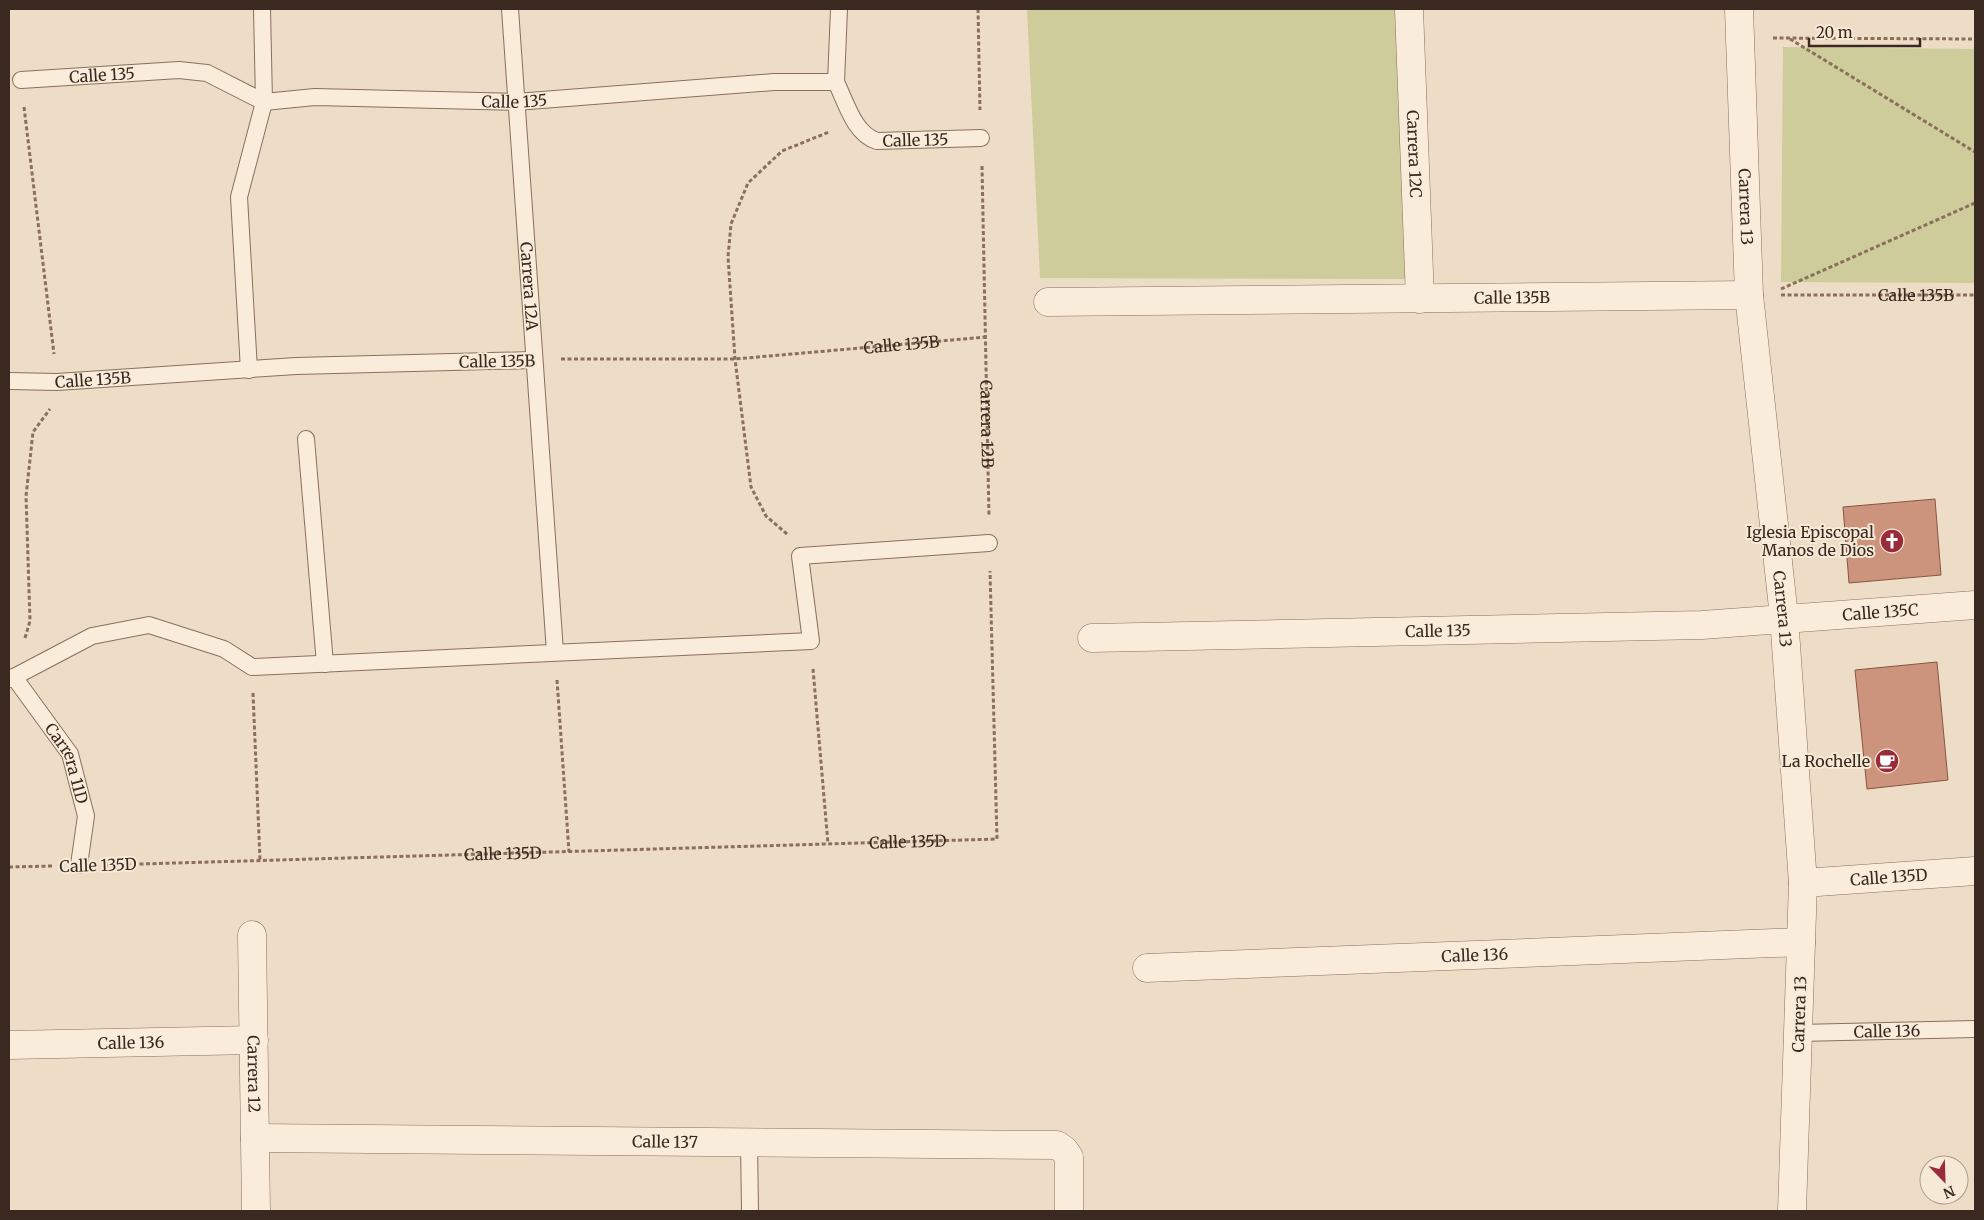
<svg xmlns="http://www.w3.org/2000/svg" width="1984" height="1220" font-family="Merriweather,serif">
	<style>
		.green { fill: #cdcc9a }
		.building { fill: #cc947d; stroke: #895542 }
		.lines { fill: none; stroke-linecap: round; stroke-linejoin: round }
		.lane-casing { stroke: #8a6f5c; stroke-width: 18 }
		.street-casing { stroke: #8a6f5c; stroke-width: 29 }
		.path { stroke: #8a6f5c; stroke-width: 3; stroke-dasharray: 4 2.5; stroke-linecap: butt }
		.lane { stroke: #f9ecda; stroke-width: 16 }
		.street { stroke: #f9ecda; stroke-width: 28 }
		.labels { text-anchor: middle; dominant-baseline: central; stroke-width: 4; stroke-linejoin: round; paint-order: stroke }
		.street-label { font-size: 16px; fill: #3a2920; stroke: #f6e9d6 }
		.poi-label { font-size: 16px; fill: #3a2920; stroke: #f6e9d6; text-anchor: end }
	</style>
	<rect width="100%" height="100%" fill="#eeddc6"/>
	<g class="green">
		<path d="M1027,9H1399L1405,279L1040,278Z"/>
		<path d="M1783,47L1975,49V283L1781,282Z"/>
	</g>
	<g class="building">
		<path d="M1935,499L1941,575L1849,583L1843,507Z"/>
		<path d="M1937,662L1948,780L1867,789L1855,670Z"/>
	</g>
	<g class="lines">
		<g class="lane-casing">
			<g id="lane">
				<path id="s5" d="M510,9L555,652"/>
				<path id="s6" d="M21,80L179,70L207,73L264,102L315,97L516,102L774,82H836C846,102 854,134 877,141L981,138"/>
				<path d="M836,82L839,9"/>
				<path d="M249,370L239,197L264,102L262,9"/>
				<path id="s7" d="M9,381L57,382L296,366L533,360"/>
				<path d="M306,439L325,664"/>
				<path d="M14,677L92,636L149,625L224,649L252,667L811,641L800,556L989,543"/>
				<path id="s8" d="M9,679L14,677L70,754L86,816L79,865"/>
				<path id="s9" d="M1799,1033L1975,1029"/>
				<path d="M749,1143L750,1211"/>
			</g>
		</g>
		<g class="street-casing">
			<g id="street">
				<path id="s10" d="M1409,9L1420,299"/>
				<path id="s11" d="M1739,9L1749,295L1784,617L1803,883L1792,1211"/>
				<path id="s12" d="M1048,302L1749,295"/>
				<path id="s13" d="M1092,638L1702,625L1975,605"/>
				<path id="s14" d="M1803,883L1975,871"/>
				<path id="s15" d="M252,935L256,1211"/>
				<path id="s16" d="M1147,968L1801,942"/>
				<path id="s17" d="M9,1045L254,1040"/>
				<path id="s18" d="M255,1138L1057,1145L1064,1150L1069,1157V1211"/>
			</g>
		</g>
		<g class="path">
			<path d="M978,9L980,110"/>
			<path d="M1773,38L1975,39"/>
			<path d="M1790,39L1975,152"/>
			<path d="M24,107L54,354"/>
			<path id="s1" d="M982,166L989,517"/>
			<path d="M1781,289L1975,203"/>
			<path id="s2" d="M1781,295H1975"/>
			<path id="s3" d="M561,359H735L986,337"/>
			<path d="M787,534L766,516L751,487L735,359L728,257L731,224L748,183L782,151L829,132"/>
			<path d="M25,638L30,621L26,496L33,432L50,409"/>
			<path d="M813,669L828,844"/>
			<path d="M557,680L569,852"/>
			<path d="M253,693L260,860"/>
			<path id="s4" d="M107,865L997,839L990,571"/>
			<path d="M9,867L53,866"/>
		</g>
		<use href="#lane" class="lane"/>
		<use href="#street" class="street"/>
	</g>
	<defs>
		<g id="church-disc" transform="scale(1.25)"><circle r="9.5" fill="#992c3a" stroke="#f6e9d6"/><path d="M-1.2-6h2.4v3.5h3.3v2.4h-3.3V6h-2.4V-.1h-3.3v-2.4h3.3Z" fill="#fff"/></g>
		<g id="cafe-disc" transform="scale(1.25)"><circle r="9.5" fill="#992c3a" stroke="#f6e9d6"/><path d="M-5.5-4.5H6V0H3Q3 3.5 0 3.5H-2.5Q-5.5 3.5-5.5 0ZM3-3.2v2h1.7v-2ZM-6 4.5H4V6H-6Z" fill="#fff"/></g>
	</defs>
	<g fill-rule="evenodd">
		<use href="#church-disc" x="1892" y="541"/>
		<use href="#cafe-disc" x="1887" y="761"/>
	</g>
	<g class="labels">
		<g class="street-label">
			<text stroke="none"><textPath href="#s6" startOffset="81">Calle 135</textPath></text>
			<text stroke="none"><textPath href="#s6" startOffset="501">Calle 135</textPath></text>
			<text stroke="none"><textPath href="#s6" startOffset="936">Calle 135</textPath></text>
			<text stroke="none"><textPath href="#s10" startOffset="145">Carrera 12C</textPath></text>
			<text stroke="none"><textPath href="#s11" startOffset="198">Carrera 13</textPath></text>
			<text stroke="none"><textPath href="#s5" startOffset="278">Carrera 12A</textPath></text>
			<text stroke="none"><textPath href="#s2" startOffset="135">Calle 135B</textPath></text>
			<text stroke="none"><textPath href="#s12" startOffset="464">Calle 135B</textPath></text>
			<text stroke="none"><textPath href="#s3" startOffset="341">Calle 135B</textPath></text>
			<text transform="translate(497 361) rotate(-1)">Calle 135B</text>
			<text stroke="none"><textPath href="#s7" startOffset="84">Calle 135B</textPath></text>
			<text stroke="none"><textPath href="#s1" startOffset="258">Carrera 12B</textPath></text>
			<text stroke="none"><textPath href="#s11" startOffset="602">Carrera 13</textPath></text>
			<text stroke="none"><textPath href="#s13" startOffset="789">Calle 135C</textPath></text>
			<text stroke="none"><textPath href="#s13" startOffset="346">Calle 135</textPath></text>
			<text stroke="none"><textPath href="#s8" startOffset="108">Carrera 11D</textPath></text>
			<text stroke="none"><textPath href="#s4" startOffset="801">Calle 135D</textPath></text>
			<text stroke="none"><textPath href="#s4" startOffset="396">Calle 135D</textPath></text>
			<text transform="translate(98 865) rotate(-2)">Calle 135D</text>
			<text stroke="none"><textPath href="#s14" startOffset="86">Calle 135D</textPath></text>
			<text stroke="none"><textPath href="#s16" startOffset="328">Calle 136</textPath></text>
			<text transform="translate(1799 1014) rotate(-88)">Carrera 13</text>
			<text stroke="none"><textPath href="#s9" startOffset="88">Calle 136</textPath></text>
			<text stroke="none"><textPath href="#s17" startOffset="122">Calle 136</textPath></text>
			<text stroke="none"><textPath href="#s15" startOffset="139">Carrera 12</textPath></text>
			<text stroke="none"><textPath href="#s18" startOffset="410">Calle 137</textPath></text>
		</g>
		<g class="poi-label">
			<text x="1874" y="532">Iglesia Episcopal<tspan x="1874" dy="18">Manos de Dios</tspan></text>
			<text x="1870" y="761">La Rochelle</text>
		</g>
	</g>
	<rect width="1984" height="1220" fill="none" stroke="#3a2920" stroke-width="20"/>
	<g transform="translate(1944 1180) rotate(157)"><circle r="24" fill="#f6e9d6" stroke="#ab9c8d"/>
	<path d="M0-4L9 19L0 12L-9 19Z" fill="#992c3a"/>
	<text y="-8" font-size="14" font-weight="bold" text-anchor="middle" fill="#3a2920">N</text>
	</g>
	<path d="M1809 38v8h111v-8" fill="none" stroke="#3a2920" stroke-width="2.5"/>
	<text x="1816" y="38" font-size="15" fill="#3a2920" stroke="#f6e9d6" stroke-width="4" paint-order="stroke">20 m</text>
</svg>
